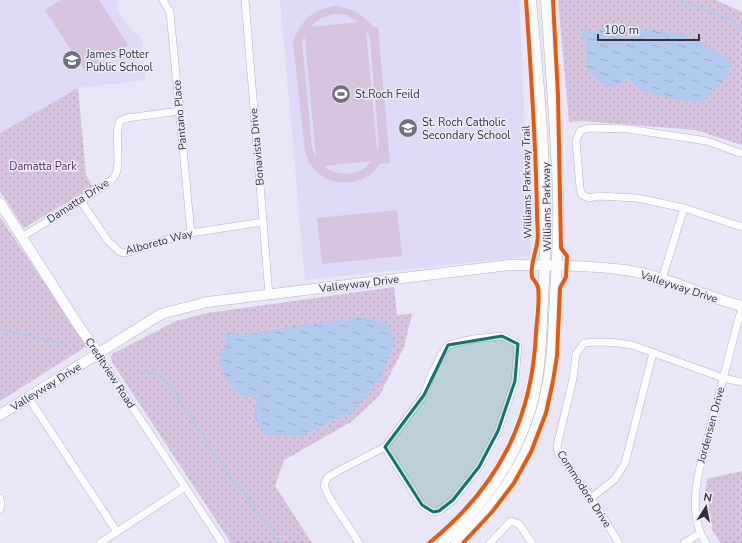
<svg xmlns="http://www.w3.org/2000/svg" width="742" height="543" font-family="'Nunito Sans',sans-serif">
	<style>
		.built { fill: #dedaf7 }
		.green { fill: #d7c3de; fill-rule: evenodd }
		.park { fill: url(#park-dots) }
		.water { fill: url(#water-ripples) }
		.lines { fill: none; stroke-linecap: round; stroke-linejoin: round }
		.stream { stroke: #b1c9ec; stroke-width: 2 }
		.street-casing { stroke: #b6b5c2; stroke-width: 8 }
		.secondary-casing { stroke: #b6b5c2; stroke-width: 11 }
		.street { stroke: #fcfbfe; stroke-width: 7 }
		.secondary { stroke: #fcfbfe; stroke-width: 10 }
		.cycleway-casing { stroke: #efeefb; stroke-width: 6 }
		.cycleway { stroke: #e8590c; stroke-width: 4 }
		.marked { fill: #0f766e; fill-opacity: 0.2; stroke: #0f766e; stroke-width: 3; stroke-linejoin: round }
		.labels { text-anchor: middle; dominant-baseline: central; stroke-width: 3; stroke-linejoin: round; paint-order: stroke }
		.poi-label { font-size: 11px; fill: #32313d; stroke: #efeefb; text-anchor: start }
		.street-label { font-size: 11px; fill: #32313d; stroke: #efeefb }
		.park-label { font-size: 11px; fill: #5b2a5c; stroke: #efeefb }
	</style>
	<defs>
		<pattern id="park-dots" width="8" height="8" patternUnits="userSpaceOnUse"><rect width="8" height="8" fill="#d7c3de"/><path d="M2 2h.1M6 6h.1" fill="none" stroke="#b9a8bf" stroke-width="1.8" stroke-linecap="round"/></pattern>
		<pattern id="water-ripples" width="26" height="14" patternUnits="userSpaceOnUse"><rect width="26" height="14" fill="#b1c9ec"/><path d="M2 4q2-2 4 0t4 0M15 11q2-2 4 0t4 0" fill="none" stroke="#99adcb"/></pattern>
	</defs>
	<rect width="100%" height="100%" fill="#e8e6f7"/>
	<g class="built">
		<path d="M0,0H117L118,10L126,24L142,39L145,80L78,88L0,133Z"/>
		<path d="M280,0H519L531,256L305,280Z"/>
	</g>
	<g class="green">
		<path d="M61,0H99L128,45L86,73L45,10Z"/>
		<path d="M335,6C354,9 361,13 373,27H378L390,163L380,164C367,184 337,189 318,173C311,167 308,160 305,152L293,42C302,19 311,11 335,6ZM334,14L346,15L359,22L311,27C316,19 325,16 334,14ZM366,30L370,38L379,146L377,151ZM304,38H305L316,157L312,148L302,42ZM371,161C362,177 337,177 324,166Z"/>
		<path d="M397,210L402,256L322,264L317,218Z"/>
	</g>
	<g class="park">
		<path d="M558,0H716L742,12V145L696,130L583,121L569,122Z"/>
		<path d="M78,88L86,175L93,187L24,228L0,191V133Z"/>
		<path d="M0,217L85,343L87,346L0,401Z"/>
		<path d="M394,287L397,315L412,314L404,347L379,396L351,422L284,460L275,486L312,543H231L112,362L111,357L112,354L176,321L207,313Z"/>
		<path d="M742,471V543H721C704,521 703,505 707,479Z"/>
	</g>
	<g class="water">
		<path d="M610,25L619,30L622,38L631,37L635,30C652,29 672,32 688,37C703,42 718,53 732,61L727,76L703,102L684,101L641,91L631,80L627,79L613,88L600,82L587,71L585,41L580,37L586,28L592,31Z"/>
		<path d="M367,317L389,324L394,342L382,377L352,412L301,436L265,435L253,415L258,395L249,397L235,392L218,364L221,351L227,343L223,336L230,331L241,335L307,324Z"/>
	</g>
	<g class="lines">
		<g class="stream">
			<path d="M680,0L731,20L742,30"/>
			<path d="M0,329L65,344"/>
			<path d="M140,372L158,374L173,390L221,464L276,535L280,543"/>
		</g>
		<g class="street-casing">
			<g id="street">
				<path d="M163,0L170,12L191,233"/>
				<path d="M245,0L269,295"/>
				<path d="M740,153L707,141L628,129L588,128L580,131L576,141L580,188L582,195L589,198L598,196L637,198L684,208L742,227"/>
				<path d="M80,200L108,241L120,252L126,253L184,234L263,222"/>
				<path d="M22,237L107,184C109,182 112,180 114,177C123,165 113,136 120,121L127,118L180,111"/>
				<path d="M662,279L684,208"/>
				<path d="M99,354L104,364L222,543"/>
				<path d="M28,397L117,532"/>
				<path d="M0,498L1,504L0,509"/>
				<path d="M591,498L615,479L625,463L653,353"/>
				<path d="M100,543L185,487"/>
				<path d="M359,543L329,497L324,485L328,477L340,470L385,447L424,395L432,373L441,355L448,345L473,339L502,336L518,344L515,381L498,431L479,467L453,500L439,511L433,512L422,505L385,447"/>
				<path d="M490,543L511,521L519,524L532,543"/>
				<path d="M619,543L591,498L558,453L557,446L573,379L576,354L584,343C601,341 616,342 632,345L723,378L742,382"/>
				<path d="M684,543L699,534"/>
				<path d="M706,543C692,523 694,495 699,471L742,306"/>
			</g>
		</g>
		<g class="secondary-casing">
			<g id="secondary">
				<path d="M0,203L80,328L99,354"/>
				<path d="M0,415L161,314L207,302L509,265C547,265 587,265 625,270C666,276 703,296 742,306"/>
				<path d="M442,543C481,510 513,463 529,414C541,378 541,339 543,301C544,275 546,249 545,223C545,148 538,74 531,0"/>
				<path d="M456,543C492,512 522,467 538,421C552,381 553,339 555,296C557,263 559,229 558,196C556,131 550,65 546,0"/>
			</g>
		</g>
		<use href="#street" class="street"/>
		<use href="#secondary" class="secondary"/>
		<g class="cycleway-casing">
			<g id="cycleway">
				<path d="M429,543C498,487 532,421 536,333C537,318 540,301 538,287C537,283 533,280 532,277C530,267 535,254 537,244C539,235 537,224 537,214C536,143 531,71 526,0"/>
				<path d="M463,543L492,512L514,483L531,452L546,413L553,381L557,356L560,288L566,277L567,256L561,248L558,95L553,0"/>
			</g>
		</g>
		<use href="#cycleway" class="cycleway"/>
	</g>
	<path class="marked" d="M502,336L518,344L515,381L498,431L479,467L453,500L439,511L433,512L422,505L385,447L424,395L448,345Z"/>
	<defs>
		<g id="school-disc" transform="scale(1)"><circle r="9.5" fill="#72707e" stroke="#efeefb"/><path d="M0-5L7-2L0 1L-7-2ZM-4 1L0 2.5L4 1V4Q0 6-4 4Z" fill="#fff"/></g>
		<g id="stadium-disc" transform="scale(1)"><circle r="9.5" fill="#72707e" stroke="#efeefb"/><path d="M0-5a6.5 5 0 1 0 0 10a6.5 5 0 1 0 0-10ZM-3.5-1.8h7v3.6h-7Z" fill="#fff"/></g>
	</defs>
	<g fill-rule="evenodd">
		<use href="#school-disc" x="72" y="60"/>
		<use href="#stadium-disc" x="341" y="94"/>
		<use href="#school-disc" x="408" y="128"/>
	</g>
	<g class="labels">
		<g class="poi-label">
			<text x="86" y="54">James Potter<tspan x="86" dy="13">Public School</tspan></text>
			<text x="355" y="94">St.Roch Feild</text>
			<text x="422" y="122">St. Roch Catholic<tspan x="422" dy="13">Secondary School</tspan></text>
		</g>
		<g class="street-label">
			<text transform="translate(180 115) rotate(-95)">Pantano Place</text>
			<text transform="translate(257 147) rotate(-95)">Bonavista Drive</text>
			<text transform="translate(527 182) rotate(-91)">Williams Parkway Trail</text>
			<text transform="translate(78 201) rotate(-33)">Damatta Drive</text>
			<text transform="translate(547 207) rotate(-91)">Williams Parkway</text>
			<text transform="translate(159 242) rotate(-15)">Alboreto Way</text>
			<text transform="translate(359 284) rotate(-7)">Valleyway Drive</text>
			<text transform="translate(679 287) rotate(18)">Valleyway Drive</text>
			<text transform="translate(110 373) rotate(57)">Creditview Road</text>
			<text transform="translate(46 387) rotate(-32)">Valleyway Drive</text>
			<text transform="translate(711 425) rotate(-75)">Jordensen Drive</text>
			<text transform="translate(584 489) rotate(57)">Commodore Drive</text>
		</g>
		<g class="park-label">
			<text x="43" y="166">Damatta Park</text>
		</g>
	</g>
	<g transform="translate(706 507) rotate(11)" stroke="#efeefb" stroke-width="3" paint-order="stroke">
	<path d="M0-3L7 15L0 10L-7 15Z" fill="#32313d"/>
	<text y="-6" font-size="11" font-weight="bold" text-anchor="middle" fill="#32313d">N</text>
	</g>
	<path d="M598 34v6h101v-6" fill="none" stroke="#32313d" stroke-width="2"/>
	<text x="604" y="34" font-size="12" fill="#32313d" stroke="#efeefb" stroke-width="3" paint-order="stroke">100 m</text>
</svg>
